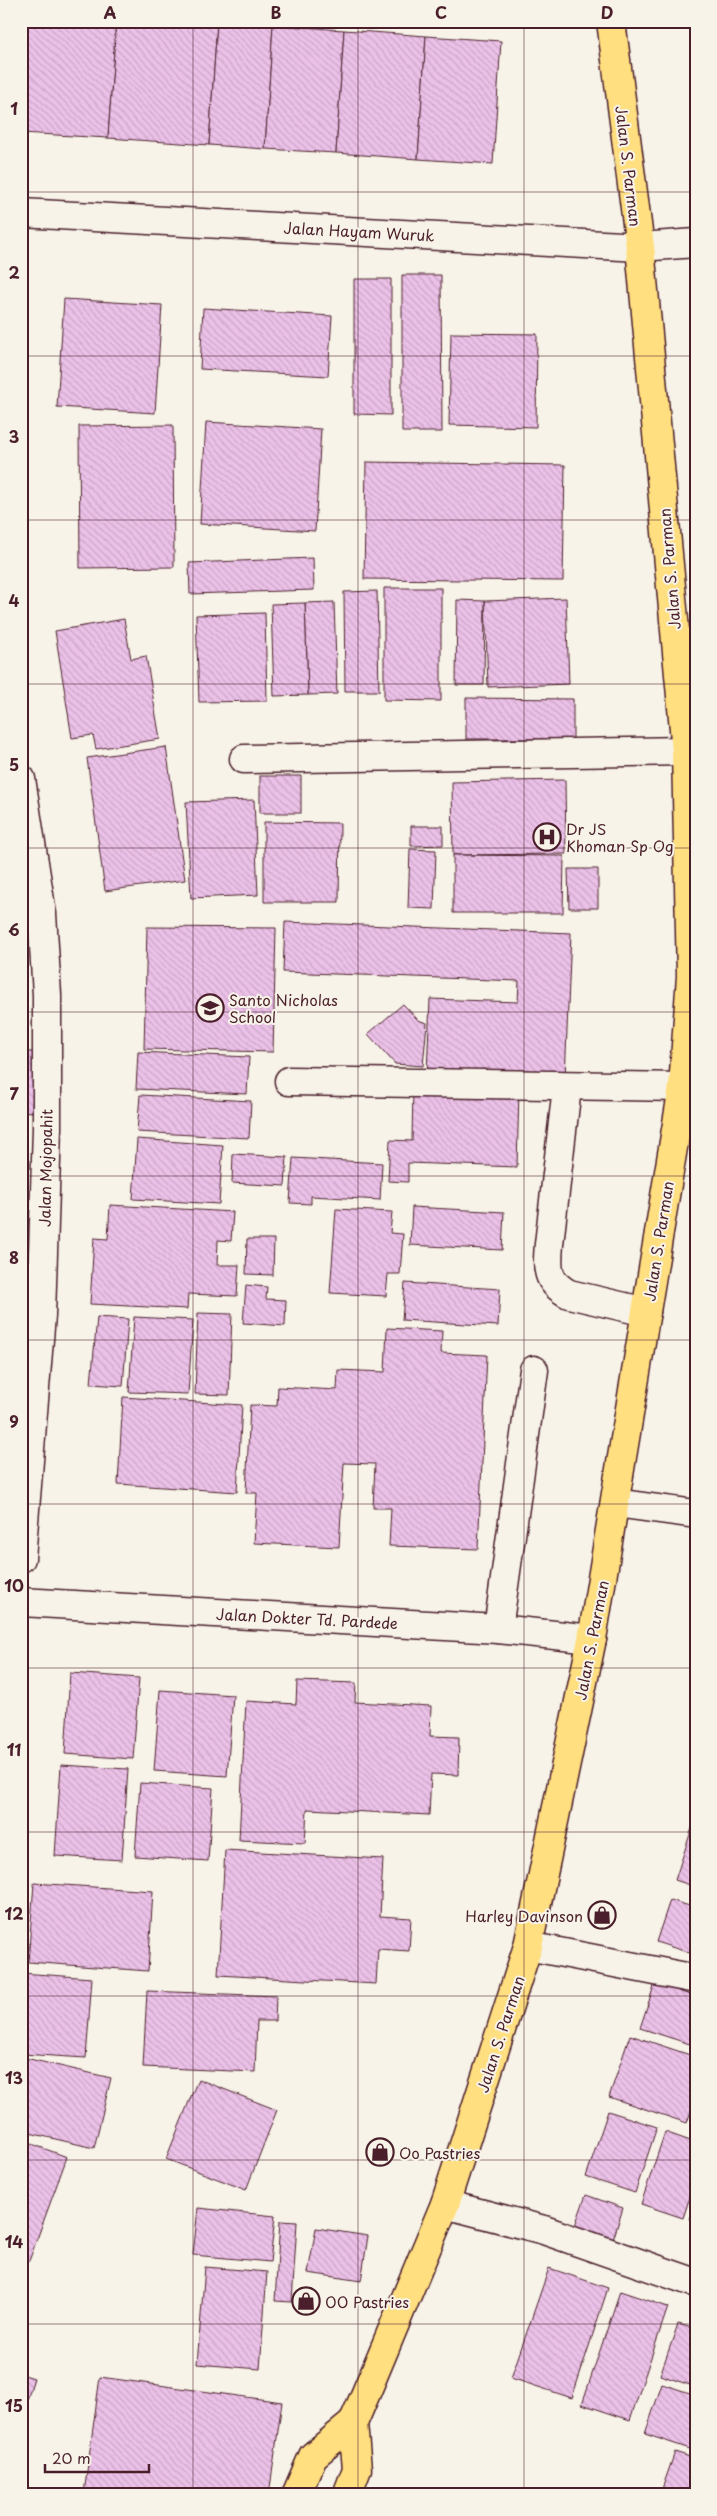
<svg xmlns="http://www.w3.org/2000/svg" width="717" height="2516" font-family="'Playpen Sans',sans-serif">
	<style>
		.building { fill: url(#building-back-hatch); stroke: #4a1f2b }
		.lines { fill: none; stroke-linecap: round; stroke-linejoin: round }
		.minor-casing { stroke: #4a1f2b; stroke-width: 31 }
		.major-casing { stroke: #4a1f2b; stroke-width: 31 }
		.minor { stroke: #f7f3e8; stroke-width: 28 }
		.major { stroke: #ffdf80; stroke-width: 28 }
		.grid { fill: none; stroke: #4a1f2b; stroke-width: 1; stroke-opacity: 0.55 }
		.labels { text-anchor: middle; dominant-baseline: central; stroke-width: 4; stroke-linejoin: round; paint-order: stroke }
		.street-label { font-size: 15px; fill: #4a1f2b; stroke: #f7f3e8 }
		.poi-label { font-size: 15px; fill: #4a1f2b; stroke: #f7f3e8; text-anchor: start }
		.neatline { fill: none; stroke: #4a1f2b; stroke-width: 2 }
		.grid-label { font-size: 16px; text-anchor: middle; font-weight: bold; fill: #4a1f2b }
	</style>
	<defs>
		<pattern id="building-back-hatch" width="6" height="6" patternUnits="userSpaceOnUse" patternTransform="scale(1.25)"><rect width="6" height="6" fill="#ebc1e8"/><path d="M-1 5l2 2M0 0l6 6M5-1l2 2" fill="none" stroke="#cba5c7"/></pattern>
	</defs>
	<rect width="100%" height="100%" fill="#f7f3e8"/>
	<filter id="ink" filterUnits="userSpaceOnUse"><feTurbulence type="fractalNoise" baseFrequency=".02" numOctaves="2"/><feDisplacementMap in="SourceGraphic" scale="10" xChannelSelector="R" yChannelSelector="G"/><feConvolveMatrix kernelMatrix="1 2 1 2 8 2 1 2 1" color-interpolation-filters="sRGB"/></filter>
	<g filter="url(#ink)">
		<g class="building">
			<path d="M21,21H116L108,138L21,133Z"/>
			<path d="M116,21L217,22L209,145L108,138Z"/>
			<path d="M280,21H308L281,25Z"/>
			<path d="M412,21H446L412,24Z"/>
			<path d="M217,22L273,25L265,149L209,145Z"/>
			<path d="M273,25L344,30L336,153L265,149Z"/>
			<path d="M344,30L426,36L418,159L336,153Z"/>
			<path d="M426,36L501,41L493,164L418,159Z"/>
			<path d="M402,275H441L442,432H402Z"/>
			<path d="M354,279H391V415L354,414Z"/>
			<path d="M64,299L162,305L155,413L57,407Z"/>
			<path d="M203,308L332,316L328,376L200,369Z"/>
			<path d="M451,333L537,334L536,427L449,425Z"/>
			<path d="M206,422L321,429L315,531L200,524Z"/>
			<path d="M173,425L174,567L80,568L79,426Z"/>
			<path d="M366,462L565,465L563,581L364,579Z"/>
			<path d="M313,558L314,590L190,594L189,563Z"/>
			<path d="M384,588H441V701L384,700Z"/>
			<path d="M377,591L379,691H345L344,592Z"/>
			<path d="M566,598L569,684L488,687L485,601Z"/>
			<path d="M457,600L485,601L484,685H456Z"/>
			<path d="M334,602L337,694L308,695L305,603Z"/>
			<path d="M305,603L308,695L274,696L271,604Z"/>
			<path d="M265,613L267,701L199,702L196,615Z"/>
			<path d="M124,619L131,659L146,656L160,739L96,749L93,735L72,738L55,631Z"/>
			<path d="M466,698L573,699V739H466Z"/>
			<path d="M166,747L185,880L105,891L87,758Z"/>
			<rect x="260" y="776" width="41" height="37"/>
			<path d="M565,780L566,854L453,855L452,782Z"/>
			<path d="M254,800L258,895L191,898L186,802Z"/>
			<path d="M264,822L340,823L339,902H264Z"/>
			<path d="M411,826H443V845L411,846Z"/>
			<path d="M410,849L436,850L434,909L408,908Z"/>
			<path d="M453,855L564,856L563,913H453Z"/>
			<path d="M568,869H598V908H569Z"/>
			<path d="M285,922L571,933L565,1079L427,1074L430,999L518,1002L519,981L283,972Z"/>
			<path d="M147,927L276,928L273,1052L144,1049Z"/>
			<path d="M403,1004L418,1020L427,1023L423,1066L395,1064L368,1034Z"/>
			<path d="M21,1052H34L32,1112L21,1111Z"/>
			<path d="M138,1052L249,1057L247,1094L136,1089Z"/>
			<path d="M413,1088L519,1091L517,1167L408,1163V1182L388,1181L390,1140L412,1141Z"/>
			<path d="M140,1095L251,1101L249,1138L137,1132Z"/>
			<path d="M137,1139L223,1145L219,1204L133,1199Z"/>
			<path d="M233,1154L287,1157L285,1186L232,1183Z"/>
			<path d="M293,1158L382,1163L380,1200L311,1196V1204L290,1203Z"/>
			<path d="M110,1205L233,1212L231,1241L218,1240L217,1265H239L237,1296L188,1294L187,1309L90,1304L94,1238L108,1239Z"/>
			<path d="M412,1207L504,1212L502,1250L410,1245Z"/>
			<path d="M336,1209L392,1212L390,1233L403,1234L400,1274H388L386,1296L330,1293Z"/>
			<path d="M247,1239H274L273,1275L246,1274Z"/>
			<path d="M405,1283L500,1289L498,1326L402,1320Z"/>
			<path d="M246,1285L267,1287L266,1299L286,1300L285,1326L243,1323Z"/>
			<path d="M198,1313L232,1314L229,1395L195,1394Z"/>
			<path d="M97,1317L128,1319L123,1386L91,1384Z"/>
			<path d="M134,1317L193,1320L188,1394L129,1392Z"/>
			<path d="M387,1328L442,1331L441,1353L487,1355L478,1549L389,1546L391,1508H373L375,1464L344,1463L339,1547L254,1543L257,1493H246L250,1405L277,1406L278,1387L337,1390L338,1370L385,1372Z"/>
			<path d="M123,1397L242,1405L237,1492L118,1484Z"/>
			<path d="M70,1673L139,1678L133,1759L65,1754Z"/>
			<path d="M297,1681L356,1683L355,1702L431,1706L430,1736L459,1737L458,1775L431,1774L429,1815L307,1809L305,1843L239,1840L246,1701L296,1704Z"/>
			<path d="M160,1690L233,1695L227,1776L154,1771Z"/>
			<path d="M61,1765L128,1769L122,1860L55,1856Z"/>
			<path d="M140,1783L213,1788L208,1861L135,1856Z"/>
			<path d="M696,1816V1887L675,1880Z"/>
			<path d="M225,1850L383,1859L380,1916L411,1918L409,1951L378,1949L376,1984L218,1975Z"/>
			<path d="M34,1883L153,1891L148,1971L28,1962Z"/>
			<path d="M670,1900L696,1908V1955L656,1942Z"/>
			<path d="M21,1973L92,1978L86,2058L21,2054Z"/>
			<path d="M655,1983L696,1997V2046L640,2028Z"/>
			<path d="M147,1991L276,1996L275,2021H257L255,2072L143,2067Z"/>
			<path d="M630,2035L696,2057V2096L687,2123L609,2097Z"/>
			<path d="M21,2057L111,2078L94,2148L21,2131Z"/>
			<path d="M198,2079L277,2110L246,2190L166,2159Z"/>
			<path d="M608,2111L657,2127L635,2193L586,2177Z"/>
			<path d="M665,2132L696,2143V2179L683,2218L641,2204Z"/>
			<path d="M21,2140L67,2157L29,2261L21,2258Z"/>
			<path d="M586,2195L623,2208L612,2243L573,2231Z"/>
			<path d="M696,2203V2221L690,2219Z"/>
			<path d="M198,2208L275,2216L270,2262L193,2255Z"/>
			<path d="M280,2221L297,2222L292,2302L275,2301Z"/>
			<path d="M316,2228L368,2236L361,2281L308,2273Z"/>
			<path d="M205,2267L267,2272L260,2369L197,2364Z"/>
			<path d="M549,2268L608,2288L572,2398L511,2378Z"/>
			<path d="M620,2291L668,2307L630,2420L582,2404Z"/>
			<path d="M678,2324L696,2329V2387L660,2375Z"/>
			<path d="M21,2374L34,2378L21,2419Z"/>
			<path d="M100,2377L282,2402L269,2495L84,2493Z"/>
			<path d="M662,2384L696,2395V2451L645,2434Z"/>
			<path d="M675,2452L696,2459V2495H679L662,2489Z"/>
		</g>
		<g class="lines">
			<g class="minor-casing">
				<g id="minor">
					<path d="M21,213L640,247L696,243"/>
					<path d="M244,759L686,751"/>
					<path d="M21,779L42,914L47,995V1128L41,1315L21,1558"/>
					<path d="M289,1081L683,1087"/>
					<path d="M567,1087L549,1244C547,1268 546,1282 569,1294L646,1312"/>
					<path d="M615,1503L696,1514"/>
					<path d="M21,1602L498,1629L592,1639"/>
					<path d="M498,1629L534,1370"/>
					<path d="M528,1946L696,1979"/>
					<path d="M445,2204L544,2230L696,2283"/>
				</g>
			</g>
			<g class="major-casing">
				<g id="major">
					<path d="M296,2495L313,2456L353,2423L366,2393L445,2204L528,1946L592,1639L683,1087L691,976L686,751L640,247L611,21"/>
					<path d="M347,2495L357,2469L353,2423"/>
				</g>
			</g>
			<use href="#minor" class="minor"/>
			<use href="#major" class="major"/>
		</g>
	</g>
	<path class="grid" d="M193,21V2495M358,21V2495M524,21V2495M21,192H696M21,356H696M21,520H696M21,684H696M21,848H696M21,1012H696M21,1176H696M21,1340H696M21,1504H696M21,1668H696M21,1832H696M21,1996H696M21,2160H696M21,2324H696"/>
	<defs>
		<g id="hospital-ring" transform="scale(1.4375)"><circle r="9.5" fill="#f7f3e8" stroke="#4a1f2b" stroke-width="1.5"/><path d="M-5-5h3v3.5h4V-5h3V5h-3V1.5h-4V5h-3Z" fill="#4a1f2b"/></g>
		<g id="school-ring" transform="scale(1.4375)"><circle r="9.5" fill="#f7f3e8" stroke="#4a1f2b" stroke-width="1.5"/><path d="M0-5L7-2L0 1L-7-2ZM-4 1L0 2.5L4 1V4Q0 6-4 4Z" fill="#4a1f2b"/></g>
		<g id="shop-ring" transform="scale(1.4375)"><circle r="9.5" fill="#f7f3e8" stroke="#4a1f2b" stroke-width="1.5"/><path d="M-5-2.5h2.3a2.7 3.5 0 0 1 5.4 0H5L5.5 6h-11ZM-1.5-2.5h3a1.5 2.3 0 0 0-3 0Z" fill="#4a1f2b"/></g>
	</defs>
	<g fill-rule="evenodd">
		<use href="#hospital-ring" x="547" y="837"/>
		<use href="#school-ring" x="210" y="1008"/>
		<use href="#shop-ring" x="602" y="1915"/>
		<use href="#shop-ring" x="380" y="2152"/>
		<use href="#shop-ring" x="306" y="2301"/>
	</g>
	<g class="labels">
		<g class="street-label">
			<text transform="translate(629 166) rotate(83)">Jalan S. Parman</text>
			<text transform="translate(359 231) rotate(3)">Jalan Hayam Wuruk</text>
			<text transform="translate(669 569) rotate(-95)">Jalan S. Parman</text>
			<text transform="translate(45 1168) rotate(-89)">Jalan Mojopahit</text>
			<text transform="translate(658 1241) rotate(-81)">Jalan S. Parman</text>
			<text transform="translate(307 1618) rotate(3)">Jalan Dokter Td. Pardede</text>
			<text transform="translate(591 1640) rotate(-79)">Jalan S. Parman</text>
			<text transform="translate(500 2034) rotate(-72)">Jalan S. Parman</text>
		</g>
		<g class="poi-label">
			<text x="566" y="828">Dr JS<tspan x="566" dy="17">Khoman Sp Og</tspan></text>
			<text x="229" y="999">Santo Nicholas<tspan x="229" dy="17">School</tspan></text>
			<text x="583" y="1915" text-anchor="end">Harley Davinson</text>
			<text x="399" y="2152">Oo Pastries</text>
			<text x="325" y="2301">OO Pastries</text>
		</g>
	</g>
	<rect width="717" height="2516" fill="none" stroke="#f7f3e8" stroke-width="55"/>
	<path d="M45 2464v8h104v-8" fill="none" stroke="#4a1f2b" stroke-width="2.5"/>
	<text x="52" y="2464" font-size="15" fill="#4a1f2b" stroke="#f7f3e8" stroke-width="4" paint-order="stroke">20 m</text>
	<rect x="28" y="28" width="662" height="2460" class="neatline"/>
	<g class="grid-label">
		<text x="110" y="19">A</text>
		<text x="276" y="19">B</text>
		<text x="441" y="19">C</text>
		<text x="607" y="19">D</text>
		<text x="14" y="115">1</text>
		<text x="14" y="279">2</text>
		<text x="14" y="443">3</text>
		<text x="14" y="607">4</text>
		<text x="14" y="771">5</text>
		<text x="14" y="936">6</text>
		<text x="14" y="1100">7</text>
		<text x="14" y="1264">8</text>
		<text x="14" y="1428">9</text>
		<text x="14" y="1592">10</text>
		<text x="14" y="1756">11</text>
		<text x="14" y="1920">12</text>
		<text x="14" y="2084">13</text>
		<text x="14" y="2248">14</text>
		<text x="14" y="2412">15</text>
	</g>
</svg>
